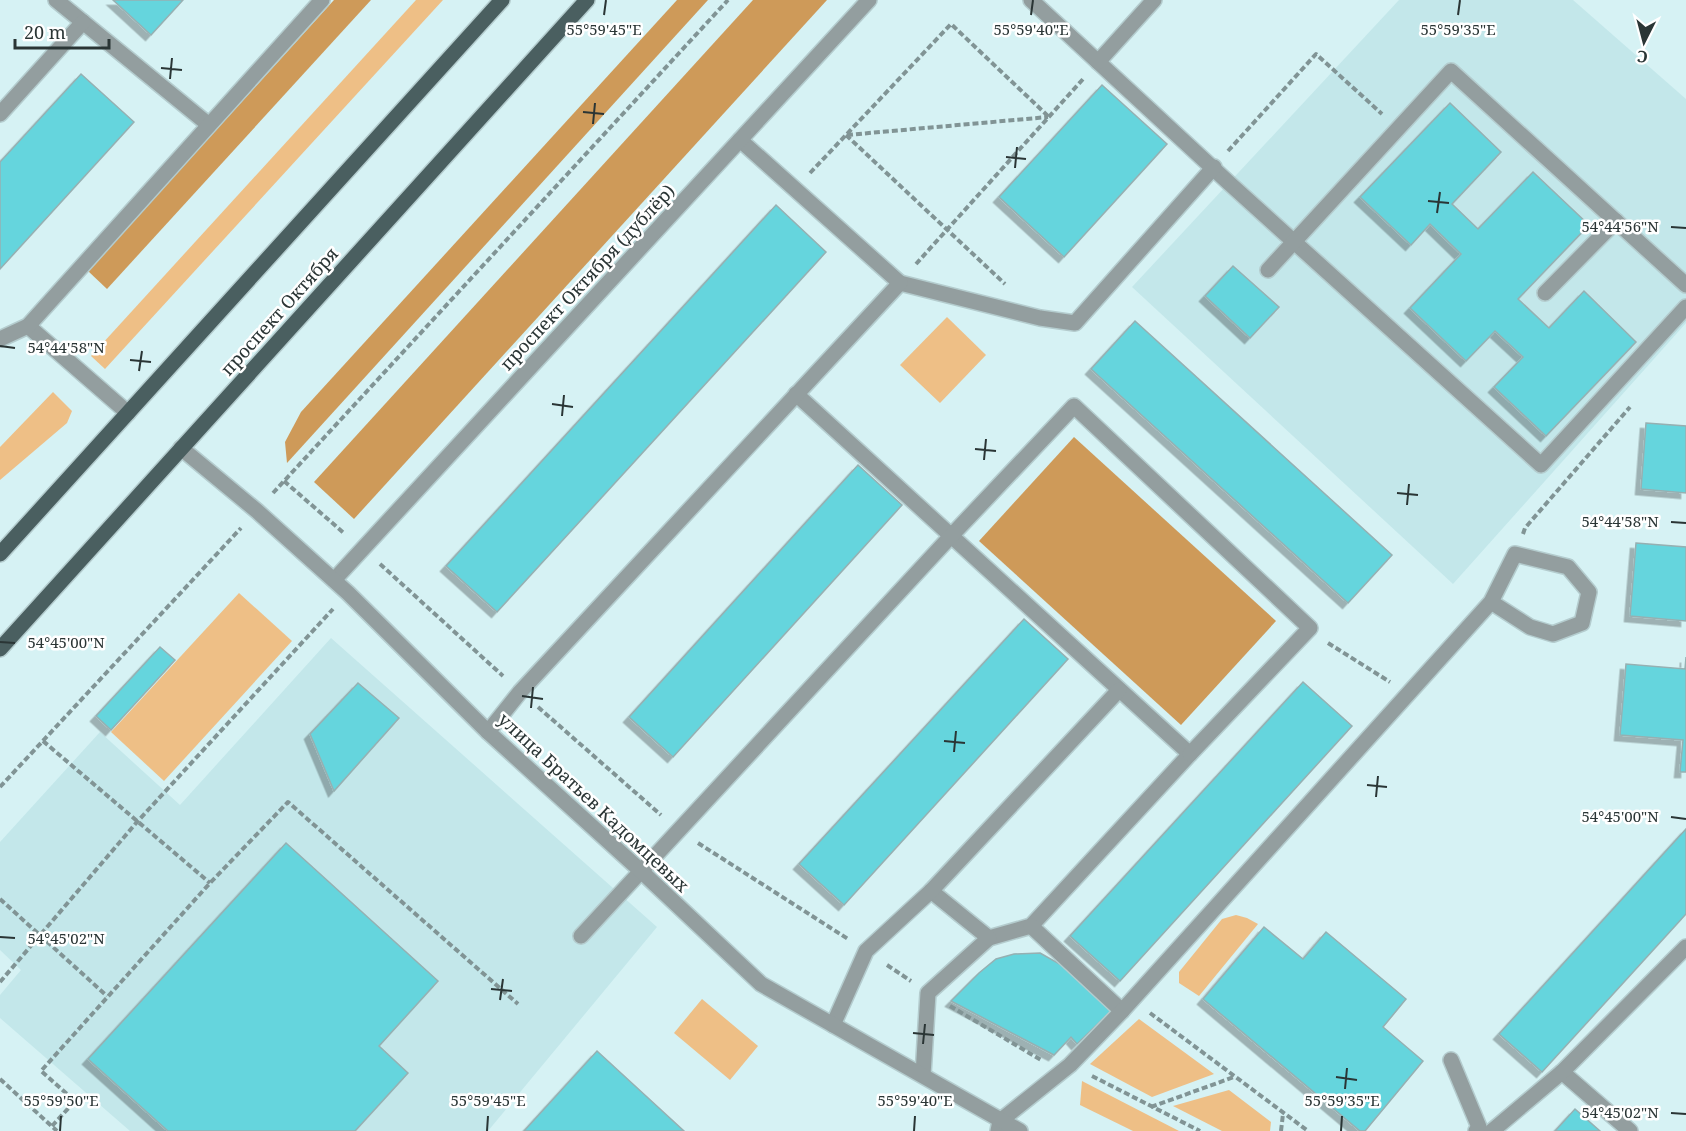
<svg xmlns="http://www.w3.org/2000/svg" width="1686" height="1131" font-family="'Noto Serif',serif">
	<style>
		.built { fill: #c3e7ea }
		.green { fill: #eebf86 }
		.forest { fill: #ce9a59 }
		.building { fill: #65d5dd; stroke: #96b0b2; stroke-width: 1.5; filter: url(#shadow) }
		.lines { fill: none; stroke-linecap: round; stroke-linejoin: round }
		.service-casing { stroke: #b4ccce; stroke-width: 18 }
		.minor-casing { stroke: #b4ccce; stroke-width: 18 }
		.tertiary-casing { stroke: #b4ccce; stroke-width: 18 }
		.primary-casing { stroke: #b4ccce; stroke-width: 18 }
		.path { stroke: #819495; stroke-width: 4; stroke-dasharray: 6 3; stroke-linecap: butt }
		.service { stroke: #939e9f; stroke-width: 15 }
		.minor { stroke: #939e9f; stroke-width: 15 }
		.tertiary { stroke: #939e9f; stroke-width: 15 }
		.primary { stroke: #4a5f60; stroke-width: 15 }
		.ticks { fill: none; stroke: #2a3535; stroke-width: 2 }
		.labels { text-anchor: middle; dominant-baseline: central; stroke-width: 5; stroke-linejoin: round; paint-order: stroke }
		.street-label { font-size: 18px; fill: #2a3535; stroke: #fff }
		.ticks-label { font-size: 15px; text-anchor: middle; fill: #2a3535; stroke: #fff; stroke-width: 5; stroke-linejoin: round; paint-order: stroke }
	</style>
	<defs>
		<filter id="shadow"><feDropShadow dx="-5.5" dy="5.5" stdDeviation="0" flood-color="#0004"/></filter>
	</defs>
	<rect width="100%" height="100%" fill="#d6f2f4"/>
	<g class="built">
		<path d="M1399,0H1573L1686,99V323L1453,584L1132,287Z"/>
		<path d="M331,638L657,927L488,1131H130L0,1018V995L21,970L0,950V842L100,732L180,805Z"/>
	</g>
	<g class="green">
		<path d="M416,0H443L105,369L91,356Z"/>
		<path d="M947,317L986,355L940,403L900,365Z"/>
		<path d="M53,392L72,411L67,423L0,480V447Z"/>
		<path d="M239,593L292,641L164,781L111,732Z"/>
		<path d="M1236,915L1247,918L1258,924L1199,996L1179,983V972L1222,919Z"/>
		<path d="M702,999L758,1046L730,1080L674,1033Z"/>
		<path d="M1139,1019L1214,1074L1152,1097L1090,1064Z"/>
		<path d="M1082,1081L1179,1131H1133L1080,1105Z"/>
		<path d="M1229,1090L1271,1122L1270,1131H1222L1173,1106Z"/>
	</g>
	<g class="forest">
		<path d="M334,0H371L107,289L88,271Z"/>
		<path d="M677,0H708L287,463L285,442L301,412Z"/>
		<path d="M753,0H827L354,519L314,482Z"/>
		<path d="M1074,437L1276,621L1181,725L979,541Z"/>
	</g>
	<g class="building">
		<path d="M113,0H183L151,35Z"/>
		<path d="M81,74L134,122L0,269V162Z"/>
		<path d="M1102,85L1167,144L1064,257L999,197Z"/>
		<path d="M1450,103L1501,152L1452,204L1478,229L1533,172L1589,225L1518,299L1549,328L1584,291L1636,342L1546,436L1494,387L1523,357L1495,331L1466,361L1410,308L1461,254L1430,224L1411,245L1360,197Z"/>
		<path d="M776,205L826,252L497,612L446,566Z"/>
		<path d="M1233,266L1279,307L1250,338L1205,296Z"/>
		<path d="M1135,321L1392,555L1348,603L1091,369Z"/>
		<path d="M1646,423L1686,426V493L1641,489Z"/>
		<path d="M858,465L902,505L673,757L629,717Z"/>
		<path d="M1636,543L1686,547V621L1630,616Z"/>
		<path d="M1024,619L1068,659L844,905L799,864Z"/>
		<path d="M160,647L175,660L111,730L96,716Z"/>
		<path d="M1686,657V772H1680L1683,740L1620,735L1626,664L1685,669Z"/>
		<path d="M1303,682L1352,726L1120,981L1070,936Z"/>
		<path d="M358,683L399,718L334,791L310,734Z"/>
		<path d="M1686,829V914L1542,1072L1499,1034Z"/>
		<path d="M286,843L438,981L379,1046L408,1073L355,1131H168L88,1059Z"/>
		<path d="M1264,927L1303,959L1326,932L1406,999L1383,1027L1423,1061L1365,1131H1360L1203,999Z"/>
		<path d="M1040,953L1065,967L1112,1010L1077,1044L1071,1037L1054,1055L951,1001L979,973L996,959L1014,954Z"/>
		<path d="M597,1051L684,1131H524Z"/>
		<path d="M1575,1109L1600,1131H1555Z"/>
	</g>
	<g class="lines">
		<g class="service-casing">
			<g id="service">
				<path d="M56,0L209,125"/>
				<path d="M1031,0L1229,183L1541,465L1686,307"/>
				<path d="M1098,62L1154,0"/>
				<path d="M0,114L83,22"/>
				<path d="M1268,270L1451,71L1686,285"/>
				<path d="M900,283L1040,318L1075,323L1214,167"/>
				<path d="M1545,293L1616,221"/>
				<path d="M28,326L128,413"/>
				<path d="M0,339L28,326L322,0"/>
				<path d="M796,394L1190,754L1031,926L989,938L928,993L923,1075"/>
				<path d="M488,732L520,692L900,283L740,140"/>
				<path d="M931,891L989,938"/>
				<path d="M1031,926L1122,1011"/>
				<path d="M581,936L951,536L1074,406L1310,628L1190,754"/>
				<path d="M833,1025L866,951L931,891L1119,690"/>
				<path d="M1451,1060L1479,1127L1476,1131"/>
				<path d="M1562,1072L1630,1131"/>
				<path d="M998,1131L1000,1121L1070,1065L1122,1011L1491,602L1515,554L1568,567L1589,592L1582,623L1553,634L1530,627L1491,602"/>
				<path d="M1492,1131L1562,1072L1686,947"/>
			</g>
		</g>
		<g class="minor-casing">
			<path id="minor" d="M334,580L869,0"/>
		</g>
		<g class="tertiary-casing">
			<path id="tertiary" d="M181,448L257,511L348,593L488,732L641,871L761,984L1020,1131"/>
		</g>
		<g class="primary-casing">
			<g id="primary">
				<path d="M0,554L502,0"/>
				<path d="M0,649L587,0"/>
			</g>
		</g>
		<g class="path">
			<path d="M846,135L1005,284"/>
			<path d="M847,135L1048,117"/>
			<path d="M1228,151L1316,54L1382,114"/>
			<path d="M810,173L951,24L1049,117"/>
			<path d="M916,264L1084,78"/>
			<path d="M284,481L345,534"/>
			<path d="M273,493L728,0"/>
			<path d="M1523,534L1525,528L1630,407"/>
			<path d="M380,564L503,676"/>
			<path d="M1328,643L1390,682"/>
			<path d="M538,707L661,815"/>
			<path d="M43,741L210,883"/>
			<path d="M0,787L241,528"/>
			<path d="M698,843L848,939"/>
			<path d="M0,899L107,996"/>
			<path d="M887,965L911,981"/>
			<path d="M0,982L137,822L333,609"/>
			<path d="M950,1006L1041,1060"/>
			<path d="M1150,1013L1308,1131"/>
			<path d="M1092,1076L1200,1131"/>
			<path d="M0,1079L57,1131"/>
			<path d="M1151,1107L1234,1077"/>
			<path d="M52,1126L75,1101L41,1071L210,883L288,802L518,1004"/>
			<path d="M1281,1131L1283,1114"/>
		</g>
		<use href="#service" class="service"/>
		<use href="#minor" class="minor"/>
		<use href="#tertiary" class="tertiary"/>
		<use href="#primary" class="primary"/>
	</g>
	<path class="ticks" d="M604,15L606,0M1031,15L1033,0M1458,15L1460,0M161,68L182,70M170,79L172,58M583,112L604,114M593,124L595,103M1006,157L1026,159M1015,168L1017,147M1428,201L1449,203M1437,213L1440,192M1671,227L1686,228M0,346L15,348M130,360L151,362M139,371L142,351M552,404L573,407M562,416L564,395M975,449L996,451M984,460L986,439M1397,493L1418,495M1407,505L1409,484M1671,522L1686,523M0,642L15,643M522,696L543,699M531,708L533,687M944,741L965,743M954,752L956,731M1367,785L1387,787M1376,797L1378,776M1671,817L1686,819M0,937L15,938M491,989L512,991M500,1000L503,979M913,1033L934,1035M923,1044L925,1024M1336,1077L1357,1080M1345,1089L1347,1068M1671,1113L1686,1114M60,1131L61,1116M487,1131L488,1116M914,1131L915,1116M1341,1131L1342,1116"/>
	<g class="labels">
		<g class="street-label">
			<text transform="translate(587 277) rotate(-47)">проспект Октября (дублёр)</text>
			<text transform="translate(279 311) rotate(-48)">проспект Октября</text>
			<text transform="translate(594 802) rotate(43)">улица Братьев Кадомцевых</text>
		</g>
	</g>
	<g class="ticks-label">
		<text x="604" y="35">55°59'45"E</text>
		<text x="1031" y="35">55°59'40"E</text>
		<text x="1458" y="35">55°59'35"E</text>
		<text x="1620" y="232">54°44'56"N</text>
		<text x="66" y="353">54°44'58"N</text>
		<text x="1620" y="527">54°44'58"N</text>
		<text x="66" y="648">54°45'00"N</text>
		<text x="1620" y="822">54°45'00"N</text>
		<text x="66" y="944">54°45'02"N</text>
		<text x="61" y="1106">55°59'50"E</text>
		<text x="488" y="1106">55°59'45"E</text>
		<text x="915" y="1106">55°59'40"E</text>
		<text x="1342" y="1106">55°59'35"E</text>
		<text x="1620" y="1118">54°45'02"N</text>
	</g>
	<g transform="translate(1644 42) rotate(186)" stroke="#ffffff" stroke-width="4.5" paint-order="stroke">
	<path d="M0-4.5L10 22L0 15L-10 22Z" fill="#2a3535"/>
	<text y="-9" font-size="16" font-weight="bold" text-anchor="middle" fill="#2a3535">С</text>
	</g>
	<path d="M15 39v9h94v-9" fill="none" stroke="#2a3535" stroke-width="3"/>
	<text x="24" y="39" font-size="18" fill="#2a3535" stroke="#ffffff" stroke-width="4.5" paint-order="stroke">20 m</text>
</svg>
